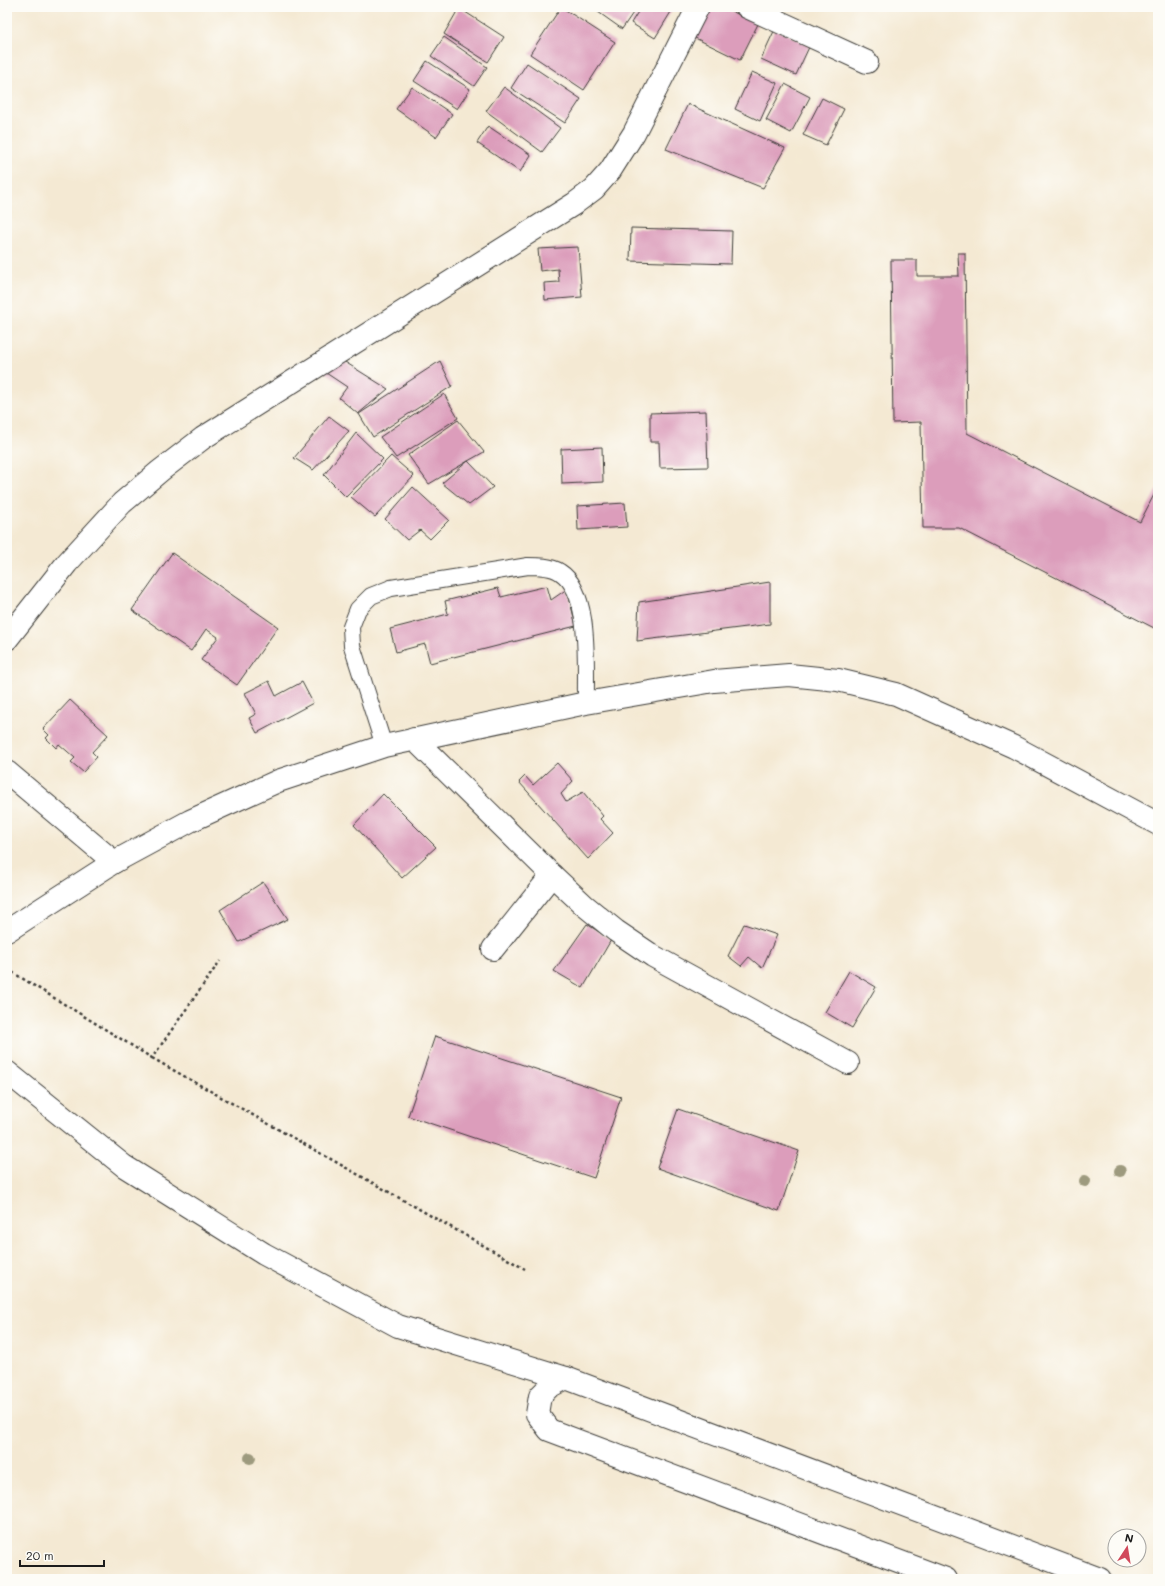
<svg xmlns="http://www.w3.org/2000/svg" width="1165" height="1586" font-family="Mali,sans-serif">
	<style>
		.building { fill: #dc9dbb }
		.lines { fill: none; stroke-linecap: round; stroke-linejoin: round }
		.lane-casing { stroke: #3c3b37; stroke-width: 18 }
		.street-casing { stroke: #3c3b37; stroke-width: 24 }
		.secondary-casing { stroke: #3c3b37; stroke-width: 24 }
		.path { stroke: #3c3b37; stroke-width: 2.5; stroke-dasharray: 3 3; stroke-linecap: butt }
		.lane { stroke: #fff; stroke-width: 16 }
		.street { stroke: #fff; stroke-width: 22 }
		.secondary { stroke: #fff; stroke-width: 22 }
		.tree { fill: #9d9a7e }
	</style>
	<rect width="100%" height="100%" fill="#fdfcf7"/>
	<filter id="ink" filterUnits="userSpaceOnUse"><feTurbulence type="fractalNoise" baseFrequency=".025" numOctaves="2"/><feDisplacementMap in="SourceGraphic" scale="8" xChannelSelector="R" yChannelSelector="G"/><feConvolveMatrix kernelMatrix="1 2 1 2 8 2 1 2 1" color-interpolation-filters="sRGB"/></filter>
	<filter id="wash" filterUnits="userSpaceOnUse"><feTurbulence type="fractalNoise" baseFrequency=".012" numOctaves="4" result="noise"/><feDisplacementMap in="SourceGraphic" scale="16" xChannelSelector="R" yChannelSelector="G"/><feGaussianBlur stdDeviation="0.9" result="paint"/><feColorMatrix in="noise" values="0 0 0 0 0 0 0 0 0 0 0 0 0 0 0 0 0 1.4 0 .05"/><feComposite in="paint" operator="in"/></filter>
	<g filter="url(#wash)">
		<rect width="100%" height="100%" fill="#f4e9d3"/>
		<g id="blocks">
			<g class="building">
				<path d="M561,7L615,42L584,90L530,54Z"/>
				<path d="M591,7H637L622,29Z"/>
				<path d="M641,7H674L655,38L631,23Z"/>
				<path d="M705,7H723L758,24L740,60L691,36Z"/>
				<path d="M459,8L504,37L488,62L444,34Z"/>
				<path d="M775,29L810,45L796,75L761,59Z"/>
				<path d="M444,37L487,67L474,86L431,56Z"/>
				<path d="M427,61L470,89L457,109L414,81Z"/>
				<path d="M527,63L581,99L565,123L511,88Z"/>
				<path d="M752,72L777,83L760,121L735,109Z"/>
				<path d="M785,84L810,97L791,133L766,120Z"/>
				<path d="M412,87L452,114L436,137L396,109Z"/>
				<path d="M504,87L560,128L542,152L486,111Z"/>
				<path d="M822,98L844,109L826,145L803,135Z"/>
				<path d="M688,104L785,148L763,188L666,149Z"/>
				<path d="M488,126L531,155L520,172L477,143Z"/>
				<path d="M631,228L732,231L731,264L630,261Z"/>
				<path d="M578,247L582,297L545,300L544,283L559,282L558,269L540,271L538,249Z"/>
				<path d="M958,253H965L967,433L1140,522L1158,487V630L959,528H923L921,422L893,423L891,260H917V276H959Z"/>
				<path d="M337,357L388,389L358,414L339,398L347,387L320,369Z"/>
				<path d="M440,361L452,386L373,437L359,414Z"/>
				<path d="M444,394L458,418L396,458L380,437Z"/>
				<path d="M706,411L708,467L660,468L659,442H650V413Z"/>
				<path d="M329,416L349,431L313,470L294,458Z"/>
				<path d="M458,420L484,452L468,461L493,487L469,505L442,483L468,461L429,484L408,455Z"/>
				<path d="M356,433L383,459L346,497L324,475Z"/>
				<path d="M602,447L603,482L562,484L561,449Z"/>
				<path d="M391,456L414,476L375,517L351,497Z"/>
				<path d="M413,487L449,520L430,539L420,530L407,540L385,519Z"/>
				<path d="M625,503L627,527L578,530L577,506Z"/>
				<path d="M172,553L278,627L237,685L201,660L218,637L206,629L191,651L132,610Z"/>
				<path d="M770,582V624L637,641L639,602Z"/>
				<path d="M547,586L551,600L567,589L576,626L430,663L425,644L396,652L390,629L448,614L445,601L498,588L501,597Z"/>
				<path d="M269,681L276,696L302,682L313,703L257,733L249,718L256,714L245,693Z"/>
				<path d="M70,700L108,735L92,752L97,757L83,772L71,762L75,758L59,744L56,748L46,738L49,735L43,729Z"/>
				<path d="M557,763L573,781L561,794L566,802L583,792L603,816L600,819L613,833L588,859L519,782L525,776L533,785Z"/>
				<path d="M383,794L436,847L402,878L354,825Z"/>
				<path d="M263,882L288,919L239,942L220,910Z"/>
				<path d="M587,924L611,940L583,988L554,971Z"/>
				<path d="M744,924L777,935L762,968L749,957L741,966L728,956Z"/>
				<path d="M849,971L876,987L852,1028L825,1012Z"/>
				<path d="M435,1036L621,1097L594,1178L408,1116Z"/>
				<path d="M678,1109L799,1151L779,1211L657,1168Z"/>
			</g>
		</g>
	</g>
	<g filter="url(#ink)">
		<use href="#blocks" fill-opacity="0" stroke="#3c3b37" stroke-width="1"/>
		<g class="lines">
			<g class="lane-casing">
				<path id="lane" d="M384,746L352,646L351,627L358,609L371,596L391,588L528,566C538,566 551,566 560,572C592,592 585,669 586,703"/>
			</g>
			<g class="street-casing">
				<g id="street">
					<path d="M747,7L867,62"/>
					<path d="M7,639L67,563L122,503L160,471L203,438L574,204L594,189L610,171L634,133L698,7"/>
					<path d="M414,739L552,875L584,905L616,931L653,956L848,1063"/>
					<path d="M7,772L114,862"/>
					<path d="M493,949L552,875"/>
				</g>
			</g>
			<g class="secondary-casing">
				<g id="secondary">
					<path d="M7,931L114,862L190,821L278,781L384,746L586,703L714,681L789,675L838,680L896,694L1014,747L1158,824"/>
					<path d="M7,1072L124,1166L264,1254L398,1326L566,1378"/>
					<path d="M946,1579L549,1430L537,1414L540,1396L549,1387L566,1378L1100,1579"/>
				</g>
			</g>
			<g class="path">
				<path d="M7,969L152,1058L220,961"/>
				<path d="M152,1058L525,1269"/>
			</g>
			<use href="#lane" class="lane"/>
			<use href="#street" class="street"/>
			<use href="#secondary" class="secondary"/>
		</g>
		<g class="tree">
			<circle cx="1120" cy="1171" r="6"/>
			<circle cx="1085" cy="1181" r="6"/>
			<circle cx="250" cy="1458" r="6"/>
		</g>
	</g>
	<rect width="1165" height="1586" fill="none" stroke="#fdfcf7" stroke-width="24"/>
	<g transform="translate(1127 1548) rotate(12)"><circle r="19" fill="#fdfcf7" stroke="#a3a29f"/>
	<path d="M0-3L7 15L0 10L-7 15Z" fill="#d1495b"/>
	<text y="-6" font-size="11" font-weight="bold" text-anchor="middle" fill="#1c1c1c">N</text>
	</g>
	<path d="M20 1560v6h84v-6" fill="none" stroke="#1c1c1c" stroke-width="2"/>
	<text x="26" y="1560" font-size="12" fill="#1c1c1c" stroke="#fdfcf7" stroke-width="3" paint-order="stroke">20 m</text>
</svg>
